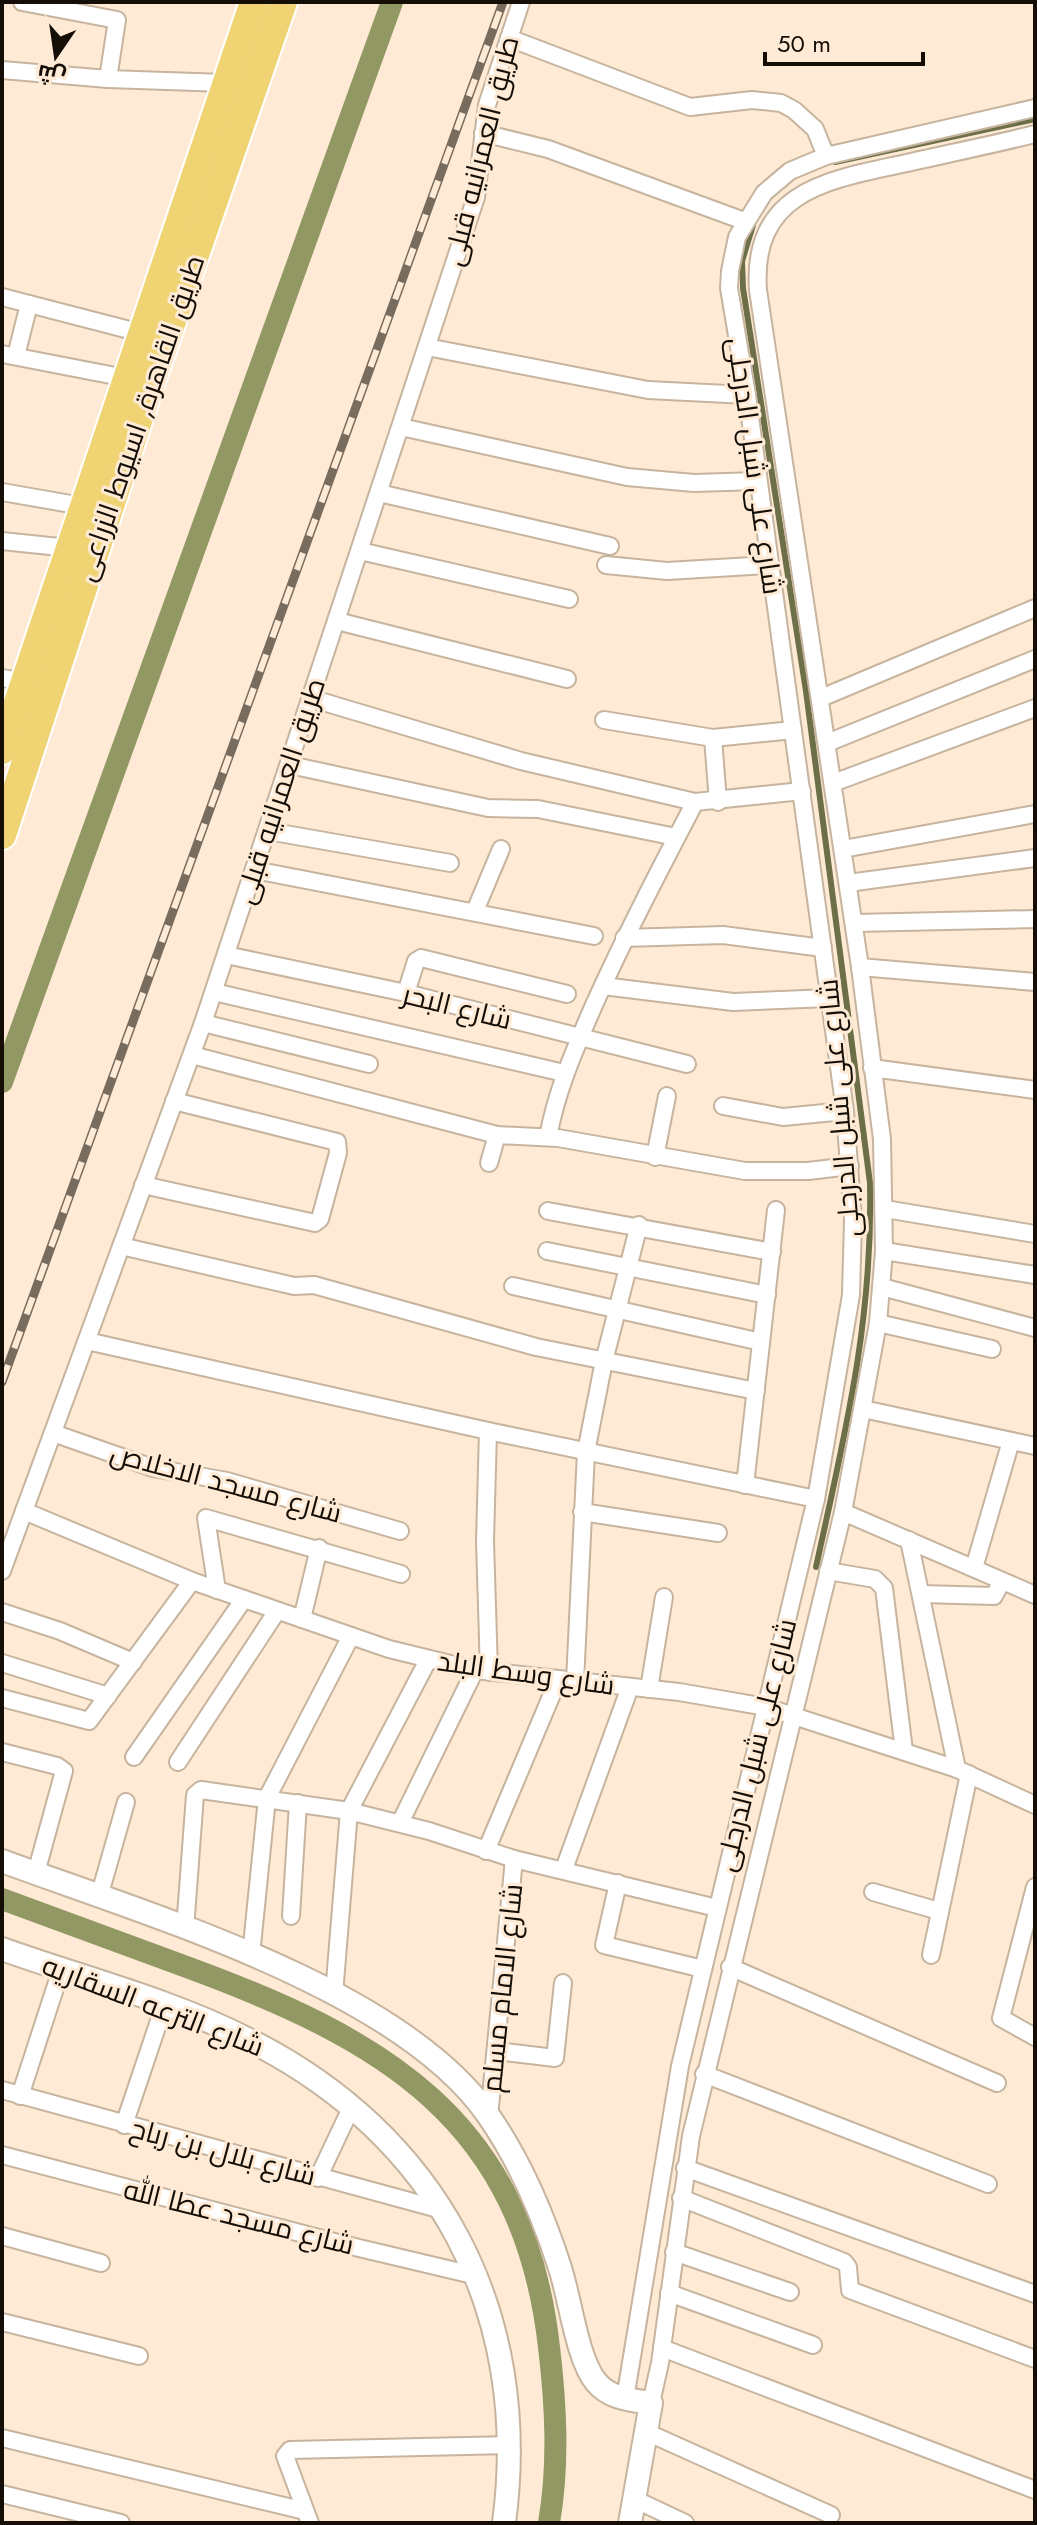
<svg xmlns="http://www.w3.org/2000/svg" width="1037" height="2525" font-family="Jost,Cairo,sans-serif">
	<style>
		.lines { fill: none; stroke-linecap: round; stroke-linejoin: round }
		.stream { stroke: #6c6f48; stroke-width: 6 }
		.canal { stroke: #929864; stroke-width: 22 }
		.minor-casing { stroke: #c6b49e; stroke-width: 20 }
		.tertiary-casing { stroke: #c6b49e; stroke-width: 26 }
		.trunk-casing { stroke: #fff; stroke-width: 32 }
		.minor { stroke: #fff; stroke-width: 16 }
		.tertiary { stroke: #fff; stroke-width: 22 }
		.trunk { stroke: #f0d474; stroke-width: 28 }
		.rail-casing { stroke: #786c5f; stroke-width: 9 }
		.rail { stroke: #ffebd5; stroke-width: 6; stroke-dasharray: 18; stroke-linecap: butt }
		.labels { text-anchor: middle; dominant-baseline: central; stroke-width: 6; stroke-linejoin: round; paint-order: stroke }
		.street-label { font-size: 28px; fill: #140e07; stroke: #ffebd5 }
	</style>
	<rect width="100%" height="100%" fill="#ffebd5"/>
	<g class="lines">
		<g class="stream">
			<path d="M835,162L1035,119"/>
			<path d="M753,225L742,261L743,288L806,691L870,1183C873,1321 845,1434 816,1567"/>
		</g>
		<g class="canal">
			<path d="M2,1082L392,2"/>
			<path d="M2,1899C63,1922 124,1944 184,1966C383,2039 523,2118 549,2347C556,2406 559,2465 549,2523"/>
		</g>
		<g class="minor-casing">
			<g id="minor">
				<path d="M22,2L117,20L108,79"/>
				<path d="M509,38L690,107L752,100L781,103L794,110L815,129L826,156"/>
				<path d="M2,70L108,79L225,83"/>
				<path d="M483,133L548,149L744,221"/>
				<path d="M2,297L141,333"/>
				<path d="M427,347L648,390L747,395"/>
				<path d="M2,354L126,378"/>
				<path d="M16,356L29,304"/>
				<path d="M401,427L627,477L694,483L758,481"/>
				<path d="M2,492L82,506"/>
				<path d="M379,493L610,546"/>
				<path d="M2,541L69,548"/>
				<path d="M360,551L569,599"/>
				<path d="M606,565L667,571L770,565"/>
				<path d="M337,621L567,679"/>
				<path d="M2,678L25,682"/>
				<path d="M310,698L521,761L695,802L802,791"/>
				<path d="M821,698L1035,608"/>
				<path d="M604,720L713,738L793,730"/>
				<path d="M713,738L718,802"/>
				<path d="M827,743L1035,659"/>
				<path d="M290,765L488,808L538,809L676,837"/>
				<path d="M833,783L1035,708"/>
				<path d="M268,831L450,863"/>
				<path d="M843,849L1035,814"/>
				<path d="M255,870L594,936"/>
				<path d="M848,883L1035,858"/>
				<path d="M475,911L501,849"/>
				<path d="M854,923L1035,919"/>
				<path d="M624,938L723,935L823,948"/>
				<path d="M226,955L406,993L687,1064"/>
				<path d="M860,967L1035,982"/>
				<path d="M603,986L733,1002L829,998"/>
				<path d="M214,992L564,1073"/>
				<path d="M406,993L416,961L421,958L567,994"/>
				<path d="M203,1023L369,1064"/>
				<path d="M192,1055L497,1135L558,1138L745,1171H808L850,1166"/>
				<path d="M872,1068L1035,1090"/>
				<path d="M723,1106L783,1117L845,1111"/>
				<path d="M548,1137C557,1089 575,1049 594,1005C625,936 660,869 695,802"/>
				<path d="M655,1157L667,1096"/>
				<path d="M489,1163L497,1135"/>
				<path d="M143,1185L315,1223L320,1219L338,1153L337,1142L174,1101"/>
				<path d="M885,1209L1035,1234"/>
				<path d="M548,1211L772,1252"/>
				<path d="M121,1246L294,1286L314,1285L536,1347L756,1391"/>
				<path d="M547,1251L767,1295"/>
				<path d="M884,1251L1035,1275"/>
				<path d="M513,1286L761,1342"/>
				<path d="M882,1287L1035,1328"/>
				<path d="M878,1323L992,1349"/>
				<path d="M87,1341L488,1431L816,1499"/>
				<path d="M863,1409L1035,1446"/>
				<path d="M488,1431L485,1541L489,1672"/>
				<path d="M53,1433L153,1468L227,1481L400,1531"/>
				<path d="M745,1485L776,1210"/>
				<path d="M24,1511L192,1581L389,1649L475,1670L679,1692L766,1707L957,1769L1035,1805"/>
				<path d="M582,1512L718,1533"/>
				<path d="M843,1512L1035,1595"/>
				<path d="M909,1540L957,1769"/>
				<path d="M974,1568L1011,1441"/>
				<path d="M2,1571L203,1023L476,197L487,105L521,2"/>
				<path d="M828,1571L875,1579L884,1588L904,1751"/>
				<path d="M217,1590L206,1518L401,1574"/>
				<path d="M921,1594L994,1596L1002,1581"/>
				<path d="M2,1612L60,1631L133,1662"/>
				<path d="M302,1619L319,1548"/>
				<path d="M2,1663L108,1696"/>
				<path d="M575,1682L586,1452L604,1361L639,1225"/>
				<path d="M649,1689L664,1597"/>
				<path d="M2,1698L89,1721L192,1581"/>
				<path d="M2,1752L57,1766L64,1771L36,1873"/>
				<path d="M134,1757L244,1599"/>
				<path d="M178,1762L277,1611"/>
				<path d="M400,1823L475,1670"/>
				<path d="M486,1851L558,1680"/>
				<path d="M564,1869L630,1687"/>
				<path d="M618,1883L604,1945L703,1969"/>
				<path d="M1035,1887L1001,2018L1035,2037"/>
				<path d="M873,1892L939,1911"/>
				<path d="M99,1897L126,1802"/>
				<path d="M291,1916L298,1803"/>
				<path d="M185,1929L195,1795L201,1790L349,1811L429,1831L514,1859L717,1908"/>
				<path d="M251,1955L267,1798L351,1636"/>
				<path d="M931,1955L969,1774"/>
				<path d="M730,1967L997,2083"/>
				<path d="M334,1994L349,1811L428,1660"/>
				<path d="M496,2051L555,2058L563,1983"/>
				<path d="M704,2074L988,2184"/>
				<path d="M2,2090L442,2210"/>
				<path d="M20,2096L61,1970"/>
				<path d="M489,2117L514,1859"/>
				<path d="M124,2125L164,2006"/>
				<path d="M2,2155L338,2243L477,2276"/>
				<path d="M685,2168L1035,2294"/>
				<path d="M318,2178L352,2106"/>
				<path d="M681,2198L844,2262L848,2267L850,2290L1035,2359"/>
				<path d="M2,2236L101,2263"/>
				<path d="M674,2252L790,2292"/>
				<path d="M669,2293L813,2345"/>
				<path d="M2,2322L139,2356"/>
				<path d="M662,2348L1035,2490"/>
				<path d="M625,2399L680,2066L816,1499L851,1295L853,1220L845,1111L747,395L729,288L730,271L737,237L764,193L790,171L826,156L1035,108"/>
				<path d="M651,2403L660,2363L691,2136L843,1512L878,1323L884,1251L882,1139L860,967L758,290C751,192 827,180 902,164C946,154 991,145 1035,134"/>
				<path d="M644,2431L831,2515"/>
				<path d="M2,2438L305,2511"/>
				<path d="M2,2494L121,2523"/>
				<path d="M634,2499L685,2523"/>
				<path d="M310,2523L285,2456L290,2450L510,2445"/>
			</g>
		</g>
		<g class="tertiary-casing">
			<g id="tertiary">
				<path d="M2,1861C145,1914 400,1988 488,2115C520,2161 543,2215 560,2268C570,2298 577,2359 596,2382C610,2399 632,2400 651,2403L630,2523"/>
				<path d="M2,1949C83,1978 171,2000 247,2039C438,2134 532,2312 504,2523"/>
			</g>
		</g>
		<g class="trunk-casing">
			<g id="trunk">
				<path d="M2,750L254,2"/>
				<path d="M2,835L150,384L283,2"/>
			</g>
		</g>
		<use href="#minor" class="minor"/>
		<use href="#tertiary" class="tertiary"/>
		<use href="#trunk" class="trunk"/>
		<g class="rail-casing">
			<path id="rail" d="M2,1382L503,2"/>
		</g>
		<use href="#rail" class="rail"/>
	</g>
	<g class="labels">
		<g class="street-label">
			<text transform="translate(481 151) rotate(-76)">طريق العمرانيه قبلى</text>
			<text transform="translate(140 418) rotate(-71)">طريق القاهرة, اسيوط الزراعى</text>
			<text transform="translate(755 466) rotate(82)">شارع على شبل الدرجلى</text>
			<text transform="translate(280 791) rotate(-72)">طريق العمرانيه قبلى</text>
			<text transform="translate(457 1007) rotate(14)">شارع البحر</text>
			<text transform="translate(839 1108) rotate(-95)">شارع على شبل الدرجلى</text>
			<text transform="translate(226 1483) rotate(15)">شارع مسجد الاخلاص</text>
			<text transform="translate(526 1673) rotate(8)">شارع وسط البلد</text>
			<text transform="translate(756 1745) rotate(-76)">شارع على شبل الدرجلى</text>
			<text transform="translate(502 1988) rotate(-84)">شارع الامام مسلم</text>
			<text transform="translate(153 2006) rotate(21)">شارع الترعه السقاريه</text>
			<text transform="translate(223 2152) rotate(15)">شارع بلال بن رباح</text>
			<text transform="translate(239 2217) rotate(14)">شارع مسجد عطا الله</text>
		</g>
	</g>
	<rect width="1037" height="2525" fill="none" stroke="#140e07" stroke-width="8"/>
	<g transform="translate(56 56) rotate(193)" stroke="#ffebd5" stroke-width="6" paint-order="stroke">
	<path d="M0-6L14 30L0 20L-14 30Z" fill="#140e07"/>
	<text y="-12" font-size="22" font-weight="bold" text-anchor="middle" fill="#140e07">ش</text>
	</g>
	<path d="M765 52v12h158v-12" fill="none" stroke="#140e07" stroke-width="4"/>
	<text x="777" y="52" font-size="24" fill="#140e07" stroke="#ffebd5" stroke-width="6" paint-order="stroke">50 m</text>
</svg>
